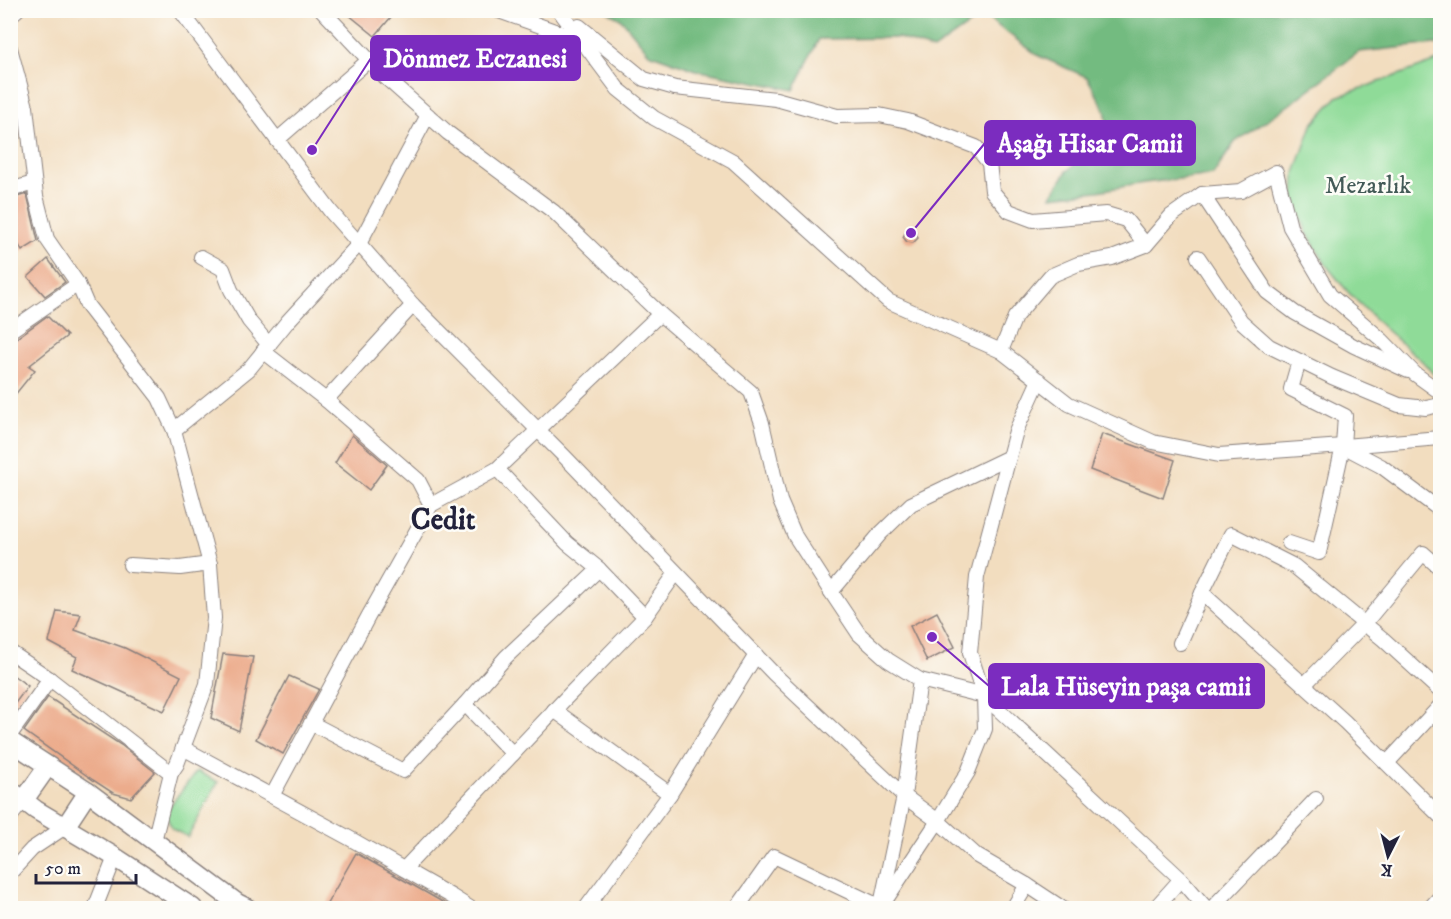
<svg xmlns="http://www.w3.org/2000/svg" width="1451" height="919" font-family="'IM FELL DW Pica',serif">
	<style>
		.green { fill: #8fdb98; stroke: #587e6a; stroke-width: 1.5 }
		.forest { fill: #73bb80; stroke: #4a6e5e; stroke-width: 1.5 }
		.building { fill: #ecac8c }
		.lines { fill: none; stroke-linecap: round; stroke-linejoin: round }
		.minor-casing { stroke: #8a807d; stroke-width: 16 }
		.secondary-casing { stroke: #8a807d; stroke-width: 21 }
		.minor { stroke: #fff; stroke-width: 14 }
		.secondary { stroke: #fff; stroke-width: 18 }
		.labels { text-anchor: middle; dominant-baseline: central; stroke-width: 5; stroke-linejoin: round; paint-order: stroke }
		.park-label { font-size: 24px; fill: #435a57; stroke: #fdfcf7 }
		.district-label { font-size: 30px; font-weight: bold; fill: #22223b; stroke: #fdfcf7 }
		.leader { fill: none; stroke: #7b2cbf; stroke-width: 2 }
		.callout-dot { fill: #7b2cbf; stroke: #fdfcf7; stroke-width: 2 }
		.callout { fill: #7b2cbf; stroke: #7b2cbf; stroke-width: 2 }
		.callout-label { font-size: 26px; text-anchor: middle; font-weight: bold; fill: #fff }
	</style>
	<rect width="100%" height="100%" fill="#fdfcf7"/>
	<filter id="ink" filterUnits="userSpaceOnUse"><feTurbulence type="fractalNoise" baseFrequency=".0167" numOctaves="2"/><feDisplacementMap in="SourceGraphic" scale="12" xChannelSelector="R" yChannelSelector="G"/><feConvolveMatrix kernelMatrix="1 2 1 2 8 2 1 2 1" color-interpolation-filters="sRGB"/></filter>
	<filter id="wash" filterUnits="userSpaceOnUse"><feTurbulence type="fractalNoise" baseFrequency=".008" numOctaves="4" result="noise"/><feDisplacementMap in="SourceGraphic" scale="24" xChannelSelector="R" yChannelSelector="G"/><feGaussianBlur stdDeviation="1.35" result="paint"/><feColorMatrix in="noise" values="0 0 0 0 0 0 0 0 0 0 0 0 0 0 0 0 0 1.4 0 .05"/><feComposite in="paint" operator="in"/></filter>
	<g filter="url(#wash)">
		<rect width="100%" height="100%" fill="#f2ddbf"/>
		<g class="green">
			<path d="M1440,60V382L1423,362L1383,327L1348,292L1326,265L1307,233L1294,200L1295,173L1312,125L1337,97Z"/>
			<path d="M197,771L218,782L188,837L172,829L165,812Z"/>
		</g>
		<path class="forest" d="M797,10L1440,11V45L1435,44L1359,52L1289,105L1235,142L1213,175L1144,183L1098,191L1051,196L1067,171L1110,136L1105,110L1087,77L1039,56L983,15L933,50L899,38L819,39L794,90L696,70L649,53L622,20L607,11Z"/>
		<g id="blocks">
			<g class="building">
				<path d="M343,10H397L375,36Z"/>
				<path d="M27,194L38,241L22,251L10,228V199Z"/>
				<path d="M907,230H915L918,238L913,243L907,242L903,237Z"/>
				<path d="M48,259L65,282L45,296L28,277Z"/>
				<path d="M47,316L67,336L29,366L35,370L10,401V343Z"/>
				<path d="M1102,434L1175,460L1163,498L1090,470Z"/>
				<path d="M352,435L387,465L369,490L335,463Z"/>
				<path d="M57,611L81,614L75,630L125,648L181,676L164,711L72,669L77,657L49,642Z"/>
				<path d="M937,612L955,647L927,661L910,626Z"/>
				<path d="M223,654L253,657L239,731L211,718Z"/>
				<path d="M10,673L28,686L10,710Z"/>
				<path d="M289,676L319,689L283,754L256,739Z"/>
				<path d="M48,697L121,745L155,772L131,798L113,793L93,780L24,731Z"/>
				<path d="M356,853L446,904L454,909H324Z"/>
			</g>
		</g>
	</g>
	<g filter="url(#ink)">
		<use href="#blocks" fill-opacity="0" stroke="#8a807d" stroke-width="1.5"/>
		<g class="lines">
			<g class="minor-casing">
				<g id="minor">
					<path d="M180,10L331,212L413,305L564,456L774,674L904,796L938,821L977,856L1027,885L1062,908"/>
					<path d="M322,10L385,77L448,133L554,212L660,314L751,392L762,423L780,501L795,536L831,592L859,634L888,660L920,680L984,696L985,729L968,772L938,821L881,907L774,856L737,908"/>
					<path d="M496,10L566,35L583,45"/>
					<path d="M559,10L618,89L654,118L733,161L888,301L1001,351L1069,404L1153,442L1219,455L1343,446L1381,466L1440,510"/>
					<path d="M10,16L17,10"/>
					<path d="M579,26L644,79L675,88L776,99L837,116L879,115L908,121L976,147L989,163L992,191L1009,211L1033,220L1106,214L1126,220L1146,245"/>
					<path d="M10,48L26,107L36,196L47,239L78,284L87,305L159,398L174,430L210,564L214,618L207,684L177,764L171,773L154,841"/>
					<path d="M277,140L369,60"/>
					<path d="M10,190L34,183"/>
					<path d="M1202,194L1267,292L1295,313L1354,346L1408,371"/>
					<path d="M201,257L223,269L231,290L249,321L269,345"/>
					<path d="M1198,257L1241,321L1269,346L1332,377L1399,405L1426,408L1440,405"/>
					<path d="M10,331L78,284"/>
					<path d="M263,351L326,400L418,480L431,505"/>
					<path d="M1001,351L1015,317L1050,276L1078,264L1112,258L1146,245L1171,216L1202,194L1241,191L1276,172L1290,227L1330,295L1382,340L1415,374L1440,392"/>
					<path d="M1039,380L1016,431L977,577L970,653L984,696L1181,879L1206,908"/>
					<path d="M326,400L413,305"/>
					<path d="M174,430L249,369L288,321L359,244L428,115"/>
					<path d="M1344,446L1440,438"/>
					<path d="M497,469L567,543L599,569L645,617"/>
					<path d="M1289,543L1319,553L1343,446L1345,416L1291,389L1299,361"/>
					<path d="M130,565L180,568L210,564"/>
					<path d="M831,592L880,534L911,504L1009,457"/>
					<path d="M1202,593L1345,722L1440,816"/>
					<path d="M1180,643L1202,593L1231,534L1294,566L1383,639L1440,691"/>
					<path d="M10,652L50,679L171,773"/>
					<path d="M1304,685L1365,623L1423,553L1440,568"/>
					<path d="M465,704L513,754"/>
					<path d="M554,710L670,794"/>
					<path d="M311,723L403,771L465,704L506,657L599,569"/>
					<path d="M10,735L50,679"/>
					<path d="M183,748L349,838L451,896L470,908"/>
					<path d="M1387,763L1440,706"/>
					<path d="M272,796L368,617L431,505L497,469L660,314"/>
					<path d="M10,817L24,800"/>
					<path d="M404,869L564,700L645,617L676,573"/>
					<path d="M10,873L32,849L65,827"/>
					<path d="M882,900L904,796L920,680"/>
					<path d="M95,908L115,857"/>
					<path d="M586,908L670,794L756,655"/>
					<path d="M1013,908L1027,885"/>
					<path d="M1155,908L1181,879"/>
					<path d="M1212,908L1316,799"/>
					<path d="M1430,908L1440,897"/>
				</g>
			</g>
			<g class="secondary-casing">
				<g id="secondary">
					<path d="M10,741L88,792L237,903L247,908"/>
					<path d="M10,790L36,810L115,857L193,908"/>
					<path d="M24,800L48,766"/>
					<path d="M65,827L88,792"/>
				</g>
			</g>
			<use href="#minor" class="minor"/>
			<use href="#secondary" class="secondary"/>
		</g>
	</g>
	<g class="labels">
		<g class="park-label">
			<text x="1368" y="186">Mezarlık</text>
		</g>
		<g class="district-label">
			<text x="443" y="520">Cedit</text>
		</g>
	</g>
	<path class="leader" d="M312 150L371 58M911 233L985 143M932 637L989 686"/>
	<g class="callout-dot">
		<circle cx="312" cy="150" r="6"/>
		<circle cx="911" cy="233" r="6"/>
		<circle cx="932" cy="637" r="6"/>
	</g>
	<g class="callout">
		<rect x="371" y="36" width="209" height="44" rx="6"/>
		<rect x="985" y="121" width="210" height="44" rx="6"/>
		<rect x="989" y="664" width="275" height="44" rx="6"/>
	</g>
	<g class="callout-label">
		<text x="475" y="67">Dönmez Eczanesi</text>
		<text x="1090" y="152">Aşağı Hisar Camii</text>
		<text x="1126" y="695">Lala Hüseyin paşa camii</text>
	</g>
	<rect width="1451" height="919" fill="none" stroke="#fdfcf7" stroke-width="36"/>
	<g transform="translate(1388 856) rotate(186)" stroke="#fdfcf7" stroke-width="4.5" paint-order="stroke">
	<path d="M0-4.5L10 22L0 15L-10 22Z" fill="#22223b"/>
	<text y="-9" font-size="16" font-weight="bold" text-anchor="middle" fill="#22223b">K</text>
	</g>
	<path d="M36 874v9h100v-9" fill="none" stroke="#22223b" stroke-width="3"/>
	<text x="45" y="874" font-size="18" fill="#22223b" stroke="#fdfcf7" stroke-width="4.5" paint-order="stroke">50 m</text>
</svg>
